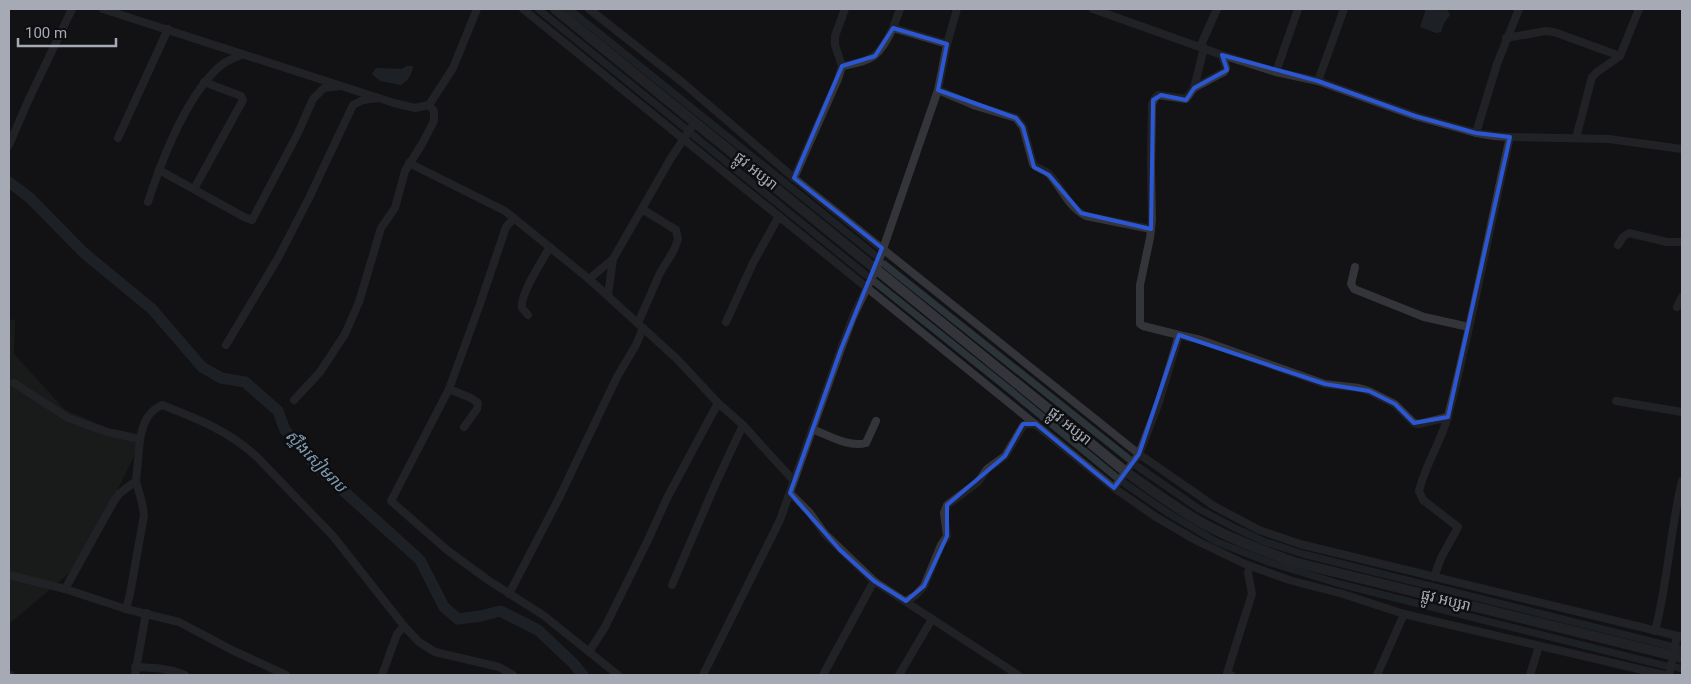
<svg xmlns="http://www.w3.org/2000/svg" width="1691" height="684" font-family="Roboto,'Noto Sans Khmer',sans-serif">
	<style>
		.green { fill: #1f2720 }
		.water { fill: #2c343a }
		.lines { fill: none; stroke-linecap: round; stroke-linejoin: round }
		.canal { stroke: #2c343a; stroke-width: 7 }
		.river { stroke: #2c343a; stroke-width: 11 }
		.minor { stroke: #34353a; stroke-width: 8 }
		.tertiary { stroke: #34353a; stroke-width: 10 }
		.marked { fill: none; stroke: #2b57d4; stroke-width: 4; stroke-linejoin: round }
		.labels { text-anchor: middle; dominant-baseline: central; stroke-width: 5; stroke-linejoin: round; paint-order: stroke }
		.street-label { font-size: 15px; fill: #a5aab5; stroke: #0e0e10 }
		.water-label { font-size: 16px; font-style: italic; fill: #7d99af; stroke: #0e0e10 }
	</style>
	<rect width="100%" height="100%" fill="#131315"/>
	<path class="green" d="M9,319L15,320L14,354L65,410L141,442L81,563L9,624Z"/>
	<g class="water">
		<path d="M1426,9H1447L1450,15L1444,23L1441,32L1436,33L1420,27Z"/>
		<path d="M407,66H413C412,75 408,80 401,85L380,81L372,74L376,68L401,69Z"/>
	</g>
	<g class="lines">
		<g class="canal">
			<path d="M538,9L685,128"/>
			<path d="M569,9L876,256"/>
			<path d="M693,135L866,275"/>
			<path d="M884,264L1129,459"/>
			<path d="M875,282L1010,390L1116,477"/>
			<path d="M1137,466L1199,509L1233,527L1263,541L1303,554L1670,646"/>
			<path d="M1124,483L1168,513L1217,542L1271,563L1340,584L1666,666"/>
			<path d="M1680,649H1682"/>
			<path d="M1676,667L1682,669"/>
		</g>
		<path class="river" d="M9,182L30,198L84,253L152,309L202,367L221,378L245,382L278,411L285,430L316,466L420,560L444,607L458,619L481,616L500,611L538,630L573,663L583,675"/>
		<g class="minor">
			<path d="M103,9L394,103L415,108L429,105L453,68L477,9"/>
			<path d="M523,9L1114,488L1156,517L1197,541L1245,564L1289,580L1343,594L1404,614L1664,675"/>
			<path d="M589,9L682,82L794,178L1139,454L1214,506L1259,530L1300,544L1682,637"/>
			<path d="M900,9L893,28L947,44"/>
			<path d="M1093,9L1222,55L1276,72L1318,81L1415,116L1476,133L1494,136L1510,137C1489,230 1472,324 1448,416C1441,442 1425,465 1419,491L1423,500L1458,527L1441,558L1434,577"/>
			<path d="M1506,38L1546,31L1554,32L1620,56"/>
			<path d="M1200,47L1217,9"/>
			<path d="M842,66C874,61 879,56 893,28"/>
			<path d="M1276,72L1298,9"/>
			<path d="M1318,81L1344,9"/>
			<path d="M1194,88L1204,48"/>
			<path d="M938,90L976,106L1016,118L1023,127L1033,164C1037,169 1044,169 1049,174C1062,188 1068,207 1086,216L1151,229"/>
			<path d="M1476,133L1497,64L1519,9"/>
			<path d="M1510,137L1609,139L1682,149"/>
			<path d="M118,138L168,29"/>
			<path d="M1576,138L1592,77L1597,72L1620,56L1639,9"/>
			<path d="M9,145L28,101L72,9"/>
			<path d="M409,163L505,211L589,279L677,359L718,403L743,425L793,480"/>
			<path d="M159,170L244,217L252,220L298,133L313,99L324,88L340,86"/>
			<path d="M794,178L838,79L842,66L835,45V36L845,9"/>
			<path d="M194,189L243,100L241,96L204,82"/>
			<path d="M148,202C162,159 185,98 219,67C226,60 234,59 242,54"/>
			<path d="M514,218L506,227L480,304L449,389L391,501L447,550L488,580L543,615L618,675"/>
			<path d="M1618,245L1623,237L1629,233L1667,242H1682"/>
			<path d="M1355,267L1351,284L1354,289L1424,317L1469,327"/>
			<path d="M589,279L613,259L671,158L695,122"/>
			<path d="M608,295L613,259"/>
			<path d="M1677,307L1682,297"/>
			<path d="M528,315L522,308C519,296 543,259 550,247"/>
			<path d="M726,322L753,263L779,216"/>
			<path d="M638,323L660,273L674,250L678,239L676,230L642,209"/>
			<path d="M1179,335L1201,340L1325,384L1359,388L1369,391L1395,404L1414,423L1419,424L1448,417"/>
			<path d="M226,345L278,258L309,198L353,105L363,100L378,98"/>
			<path d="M14,383L68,418L107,432L140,439C143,424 147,412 162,405C196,418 229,431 257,457L333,536L404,626L419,642L435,652L499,667L513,675"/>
			<path d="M449,389L471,398L478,403L477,409L464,427"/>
			<path d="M294,400L320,372L345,334L359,302L381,228L395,208L405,171L422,144L434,121V111L429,105"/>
			<path d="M1616,401L1682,412"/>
			<path d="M812,429C828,435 849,448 866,443L876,421"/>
			<path d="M1114,488L1139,454L1159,402L1179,335L1143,326L1140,324V285L1150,238L1152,220L1151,166L1152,104L1155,98L1158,95L1186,99L1194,88L1224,72L1226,68L1222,55"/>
			<path d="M790,493L810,513L825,534L874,581L1018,675"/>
			<path d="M9,575L65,589L126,609L179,622L232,650L286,675"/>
			<path d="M672,585L715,485L743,425"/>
			<path d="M65,589L114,501L120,493L136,481L140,439"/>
			<path d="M509,594L559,498L617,377L636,345L643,328"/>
			<path d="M906,601L916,595L924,586L941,545L947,536L944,513L947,505L978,482L987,469L1005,456L1023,426L1027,424H1035"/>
			<path d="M126,609L130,594L144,515L142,503L136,481"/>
			<path d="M1655,631C1668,582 1670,530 1682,481"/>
			<path d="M589,652L605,627L648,540L667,498L718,403"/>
			<path d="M135,667C152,668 170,668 185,675"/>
			<path d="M9,675H10"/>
			<path d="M135,675L146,613"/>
			<path d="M382,675L397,634L404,626"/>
			<path d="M703,675L780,520L841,349L853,317L876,269L938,90L947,44L957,9"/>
			<path d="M823,675L874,581"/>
			<path d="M899,675L932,619"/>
			<path d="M1231,675L1227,673L1252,594L1248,573L1250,566"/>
			<path d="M1377,675L1404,614"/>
			<path d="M1530,675L1539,646"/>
			<path d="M1669,675L1677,636"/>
		</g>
		<path class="tertiary" d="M555,9L1126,472C1152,490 1178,510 1206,525C1234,540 1264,551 1294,562L1682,658"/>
	</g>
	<path d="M0 0H1691V684H0ZM893,28L947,44L938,90L1016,118L1023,127L1034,167L1049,175L1081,213L1151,229L1153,100L1161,95L1186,100L1194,88L1227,70L1222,55L1318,81L1415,116L1476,133L1510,137L1448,417L1414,423L1395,404L1369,391L1325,384L1179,335L1139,454L1114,488L1036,424H1023L1005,456L947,505V536L924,586L906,601L874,581L840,550L790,493L841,349L882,248L794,178L842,66L875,56Z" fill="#131315" fill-opacity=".55" fill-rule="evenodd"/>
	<path class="marked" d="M893,28L947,44L938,90L1016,118L1023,127L1034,167L1049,175L1081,213L1151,229L1153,100L1161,95L1186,100L1194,88L1227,70L1222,55L1318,81L1415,116L1476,133L1510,137L1448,417L1414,423L1395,404L1369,391L1325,384L1179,335L1139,454L1114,488L1036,424H1023L1005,456L947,505V536L924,586L906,601L874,581L840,550L790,493L841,349L882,248L794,178L842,66L875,56Z"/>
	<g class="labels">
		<g class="street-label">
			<text transform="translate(756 171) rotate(39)">ផ្លូវ អប្សរា</text>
			<text transform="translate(1070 426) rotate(39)">ផ្លូវ អប្សរា</text>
			<text transform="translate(1446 600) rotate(14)">ផ្លូវ អប្សរា</text>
		</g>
		<g class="water-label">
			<text transform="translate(316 461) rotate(46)">ស្ទឹងសៀមរាប</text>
		</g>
	</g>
	<rect width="1691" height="684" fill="none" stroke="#a5aab5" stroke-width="20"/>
	<path d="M18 38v8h98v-8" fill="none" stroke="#a5aab5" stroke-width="2.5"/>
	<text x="25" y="38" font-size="15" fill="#a5aab5" stroke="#0e0e10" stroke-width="4" paint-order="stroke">100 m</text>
</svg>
